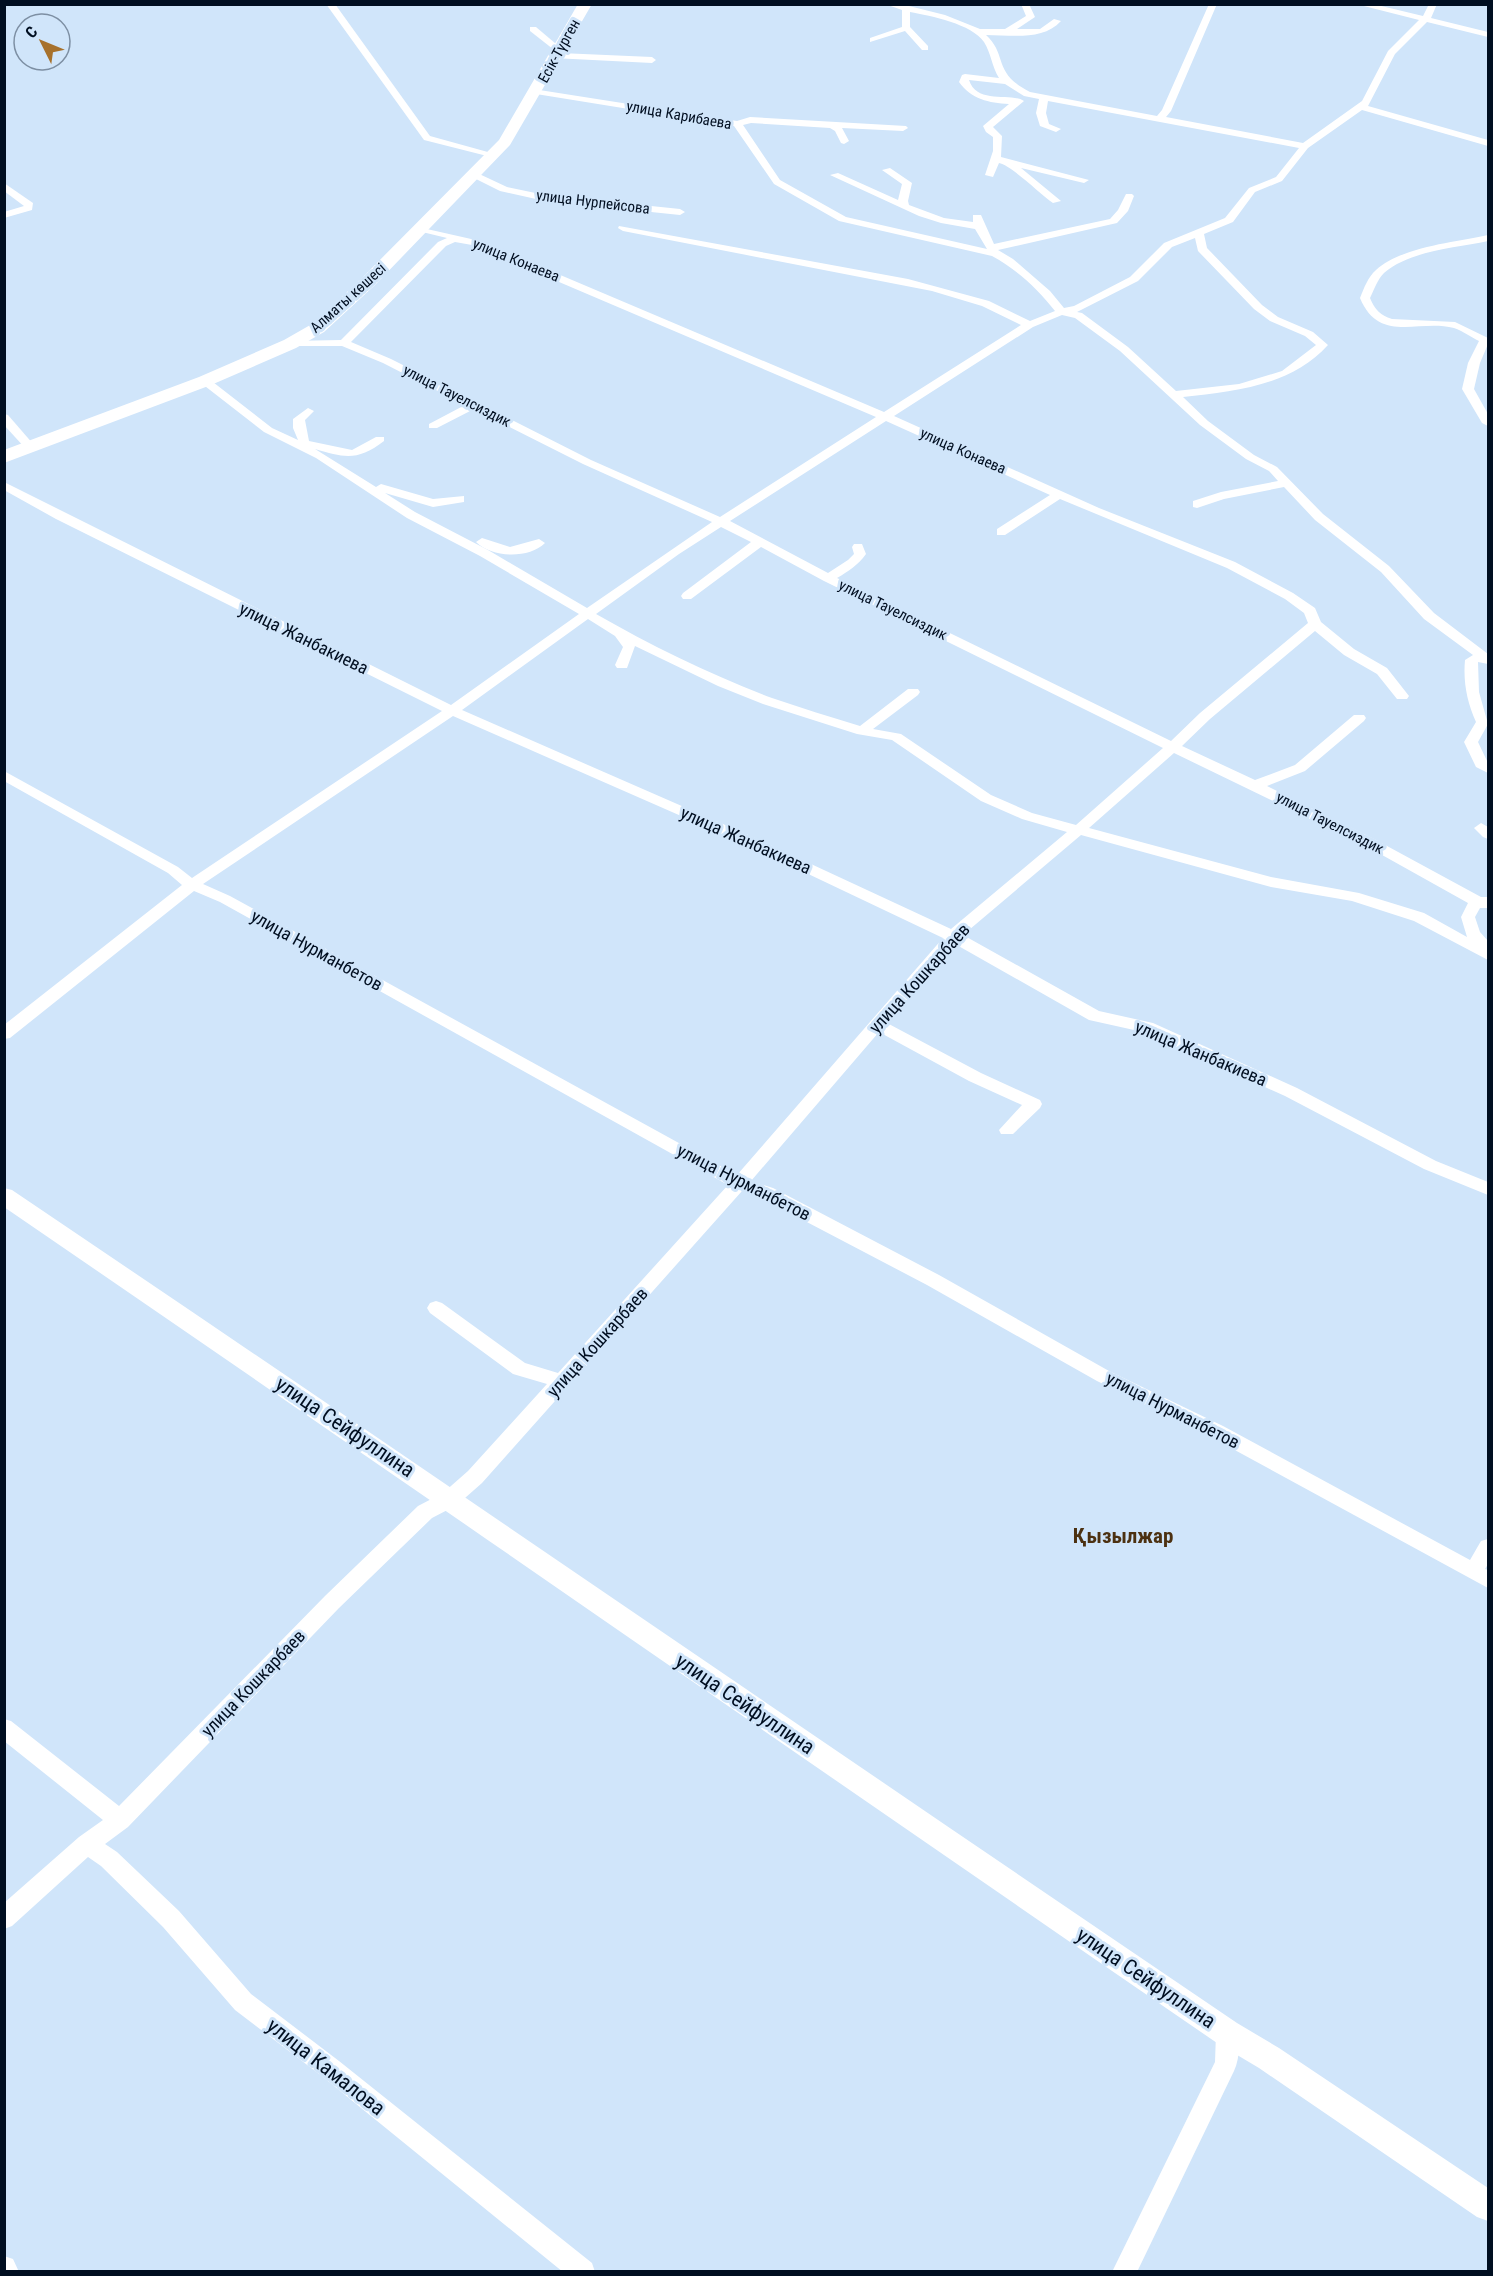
<svg xmlns="http://www.w3.org/2000/svg" width="1493" height="2276" font-family="'Roboto Condensed',sans-serif">
	<style>
		.lines { fill: none; stroke-linecap: round; stroke-linejoin: round }
		.minor { fill: #fff; fill-rule: evenodd }
		.tertiary { fill: #fff; fill-rule: evenodd }
		.primary { fill: #fff; fill-rule: evenodd }
		.labels { text-anchor: middle; dominant-baseline: central; stroke-width: 6; stroke-linejoin: round; paint-order: stroke }
		.far-street-label { font-size: 15px; fill: #000e20; stroke: #d0e5fa }
		.street-label { font-size: 18px; fill: #000e20; stroke: #d0e5fa }
		.near-street-label { font-size: 21px; fill: #000e20; stroke: #d0e5fa }
		.quarter-label { font-size: 21px; font-weight: bold; fill: #4c3111; stroke: #d0e5fa }
	</style>
	<rect width="100%" height="100%" fill="#d0e5fa"/>
	<g class="lines">
		<g class="minor">
			<path d="M326,4H335L430,136L495,154V158L424,140Z"/>
			<path d="M885,4H901L945,15L980,29H1005L1026,16L1021,4H1029L1035,17L1017,29H1040L1054,19L1061,21C1043,41 1012,35 986,35C1008,55 992,73 1030,92L1157,116L1162,110L1209,4H1217L1171,111L1166,117L1303,143L1362,101L1388,51L1419,20L1356,4H1373L1423,16L1429,4H1437L1431,18L1488,32V37L1427,22L1395,54L1368,106L1488,140V146L1362,110L1308,148L1282,181L1255,192L1233,222L1204,234L1207,248L1262,305L1278,317L1313,332L1328,345C1291,386 1235,391 1183,397L1208,421L1254,455L1277,467L1323,514L1389,566L1434,613L1488,654V664L1478,662L1479,692L1488,724L1478,742L1488,763V773L1476,767L1464,742L1476,722C1467,702 1463,682 1465,660L1473,655L1424,619L1381,572L1315,520L1284,487L1224,499L1197,508L1193,507V501L1221,492L1278,481L1269,471L1246,459L1200,425L1120,351L1075,318L1062,315L1033,327L894,416L1099,508L1235,562L1293,593L1315,608L1321,622L1354,649L1387,668L1409,696L1407,699H1397L1377,674L1344,655L1315,631L1210,719L1182,746L1255,780L1295,765L1354,715H1364L1366,718L1364,721L1305,771L1267,786L1376,840L1481,897H1488V908H1480L1475,917L1480,932L1488,941V960L1414,921L1352,901L1271,887L1081,835L963,935L1099,1011L1153,1023L1297,1088L1436,1161L1488,1182V1195L1424,1169L1285,1096L1143,1032L1089,1020L955,944L887,1023L981,1073L1040,1100L1042,1104L1040,1108L1013,1134H1001L999,1130L1022,1105L969,1081L879,1032L751,1181L773,1188L939,1275L1109,1371L1223,1426L1470,1560L1481,1541L1488,1539V1564L1485,1569L1488,1570V1588L1209,1436L1097,1381L927,1285L761,1198L742,1191L482,1483L457,1505L432,1518L339,1608L128,1827L105,1844L117,1852L179,1911L251,1994L339,2061L592,2263L595,2272H563L323,2077L235,2010L163,1927L101,1866L88,1857L12,1926L4,1929V1903L79,1837L103,1820L4,1741V1719L11,1721L119,1806L325,1596L418,1506L443,1493L468,1471L547,1384L513,1374L430,1313L427,1308L430,1303L436,1301L442,1303L525,1363L558,1373L728,1185L220,902L194,891L10,1038L4,1039V1025L182,885L168,873L4,781V771L178,867L192,878L442,711L56,519L4,490V482L451,705L579,614L480,556L407,518L316,458L264,432L201,383V379H209L272,428L298,440L293,428V419L308,408L314,411L305,420L309,441L352,450L376,437H384V441C358,461 345,458 315,449L376,487L381,484L433,499L464,496V502L433,507L385,493L415,512L488,550L587,608L712,522L583,464L474,409L437,428H429V424L465,405L383,363L342,346H286V342L290,341L341,340L438,242L447,238L418,231V227L480,241L884,412L1021,325L982,306L932,291L623,231L618,228L619,226L908,279L989,301L1030,321L1055,311C1038,289 1016,269 992,256L839,221L774,184L734,126L536,94L533,93V89L737,121L750,117L906,126L908,128L903,131L842,128L849,141L844,144L841,143L835,131L830,128L751,123L743,125L780,180L846,217L987,249L975,229L941,223L919,216L830,175L838,173L898,200L902,184L882,170L890,168L912,183L908,201L909,205L944,218L973,222V215H981L994,244L1110,219L1118,210L1126,194H1132L1134,196L1128,211L1117,223L998,250L1013,259L1050,291L1064,308L1074,306L1130,277L1164,243L1225,218L1249,188L1276,177L1299,148L1048,101L1046,113L1049,124L1061,129L1056,132L1040,126L1036,113L1039,99L1024,96L1005,84L969,80C977,105 1010,92 1024,101L993,127L1002,136L1001,157L1089,180L1084,183L1021,168L1061,201L1053,203C1040,194 1011,165 999,163L993,177L985,175L993,151V137L986,132L983,126L1009,104C989,103 971,99 959,82L962,75L965,74L999,78C992,67 991,53 984,42C972,24 931,16 910,12V27L928,46V50H922L905,31L870,42V38L902,27V10ZM1195,238L1198,251L1254,309L1270,321L1305,336L1316,345L1282,371L1239,384L1176,391L1128,347L1082,313L1077,312L1138,281L1172,247ZM455,242L472,245L876,417L720,517L591,460L391,359L351,342L446,246ZM886,421L1050,495L997,529V535H1005L1060,499L1227,568L1285,599L1304,613L1308,623L1200,713L1171,741L837,578C849,571 858,565 866,554L862,544H854L852,547L854,554L848,560L828,573L730,521ZM721,527L751,542L683,593L681,596L683,599H691L761,547L824,581L1163,748L1076,825L1032,813L991,795L901,734L873,729L918,695L920,692L918,689H908L860,726C831,717 801,708 772,698C711,675 652,646 596,614L679,554ZM588,619L615,636L623,647L615,665L617,668H627L635,646L718,686L763,704L857,734L892,740L981,801L1022,819L1067,832L951,929L755,838L462,710ZM453,716L745,844L943,938L737,1175L230,896L203,884ZM1174,753L1366,846L1468,903L1461,917L1467,937L1424,913L1359,893L1271,877L1089,828Z"/>
			<path d="M530,27H536L562,49L563,51L560,53L652,57L656,60L652,63L553,58V54L558,53L530,31Z"/>
			<path d="M475,172L507,187L545,195L680,209L685,212L680,215L545,201L500,191L472,177V173Z"/>
			<path d="M4,183L33,203L32,210L4,218V212L24,206L4,191Z"/>
			<path d="M1488,235V241C1456,248 1411,250 1384,273C1377,280 1374,290 1370,298C1375,310 1380,315 1392,319L1455,322L1488,338V344L1480,363L1474,389L1488,414V426L1482,423L1462,389L1468,363L1479,341C1471,337 1463,331 1454,328C1418,319 1379,344 1360,298C1364,288 1368,277 1376,270C1401,247 1456,242 1488,235Z"/>
			<path d="M4,414L8,415L34,445V449H26L4,425Z"/>
			<path d="M482,538L510,547L539,539L545,543C529,559 492,558 476,542Z"/>
			<path d="M1481,823L1488,827V839L1483,837L1474,828Z"/>
			<path d="M1227,2022L1235,2025C1241,2038 1240,2058 1234,2071L1137,2272H1112L1215,2062L1216,2033L1219,2025Z"/>
			<path d="M4,2256L13,2259L19,2272H4Z"/>
		</g>
		<path class="tertiary" d="M4,1188L12,1190C421,1466 828,1746 1237,2023L1279,2048L1488,2188V2221L1477,2217L1259,2068L1217,2043C812,1765 410,1485 4,1207Z"/>
		<path class="primary" d="M578,4H592L510,145L375,285L324,332L296,348L211,385L4,463V450L199,377L284,340L312,324L363,277L499,140Z"/>
	</g>
	<g class="labels">
		<g class="far-street-label">
			<text transform="translate(559 51) rotate(-61)">Есік-Түрген</text>
			<text transform="translate(679 115) rotate(10)">улица Карибаева</text>
			<text transform="translate(593 202) rotate(7)">улица Нурпейсова</text>
			<text transform="translate(516 260) rotate(22)">улица Конаева</text>
			<text transform="translate(348 298) rotate(-42)">Алматы көшесі</text>
			<text transform="translate(457 396) rotate(27)">улица Тауелсиздик</text>
			<text transform="translate(963 451) rotate(24)">улица Конаева</text>
			<text transform="translate(893 610) rotate(26)">улица Тауелсиздик</text>
			<text transform="translate(1330 823) rotate(27)">улица Тауелсиздик</text>
		</g>
		<g class="street-label">
			<text transform="translate(304 638) rotate(26)">улица Жанбакиева</text>
			<text transform="translate(746 840) rotate(24)">улица Жанбакиева</text>
			<text transform="translate(317 950) rotate(29)">улица Нурманбетов</text>
			<text transform="translate(919 978) rotate(-48)">улица Кошкарбаев</text>
			<text transform="translate(1201 1053) rotate(23)">улица Жанбакиева</text>
			<text transform="translate(744 1182) rotate(27)">улица Нурманбетов</text>
			<text transform="translate(597 1342) rotate(-48)">улица Кошкарбаев</text>
			<text transform="translate(1173 1410) rotate(27)">улица Нурманбетов</text>
			<text transform="translate(253 1683) rotate(-46)">улица Кошкарбаев</text>
		</g>
		<g class="near-street-label">
			<text transform="translate(345 1427) rotate(34)">улица Сейфуллина</text>
			<text transform="translate(745 1704) rotate(34)">улица Сейфуллина</text>
			<text transform="translate(1146 1978) rotate(34)">улица Сейфуллина</text>
			<text transform="translate(326 2067) rotate(38)">улица Камалова</text>
		</g>
		<g class="quarter-label">
			<text x="1123" y="1536">Қызылжар</text>
		</g>
	</g>
	<rect width="1493" height="2276" fill="none" stroke="#000e20" stroke-width="12"/>
	<g transform="translate(42 42) rotate(313)"><circle r="28" fill="#d0e5fa" stroke="#7d8fa3" stroke-width="1.5"/>
	<path d="M0-4.5L10 22L0 15L-10 22Z" fill="#a7712c"/>
	<text y="-9" font-size="16" font-weight="bold" text-anchor="middle" fill="#000e20">С</text>
	</g>
</svg>
